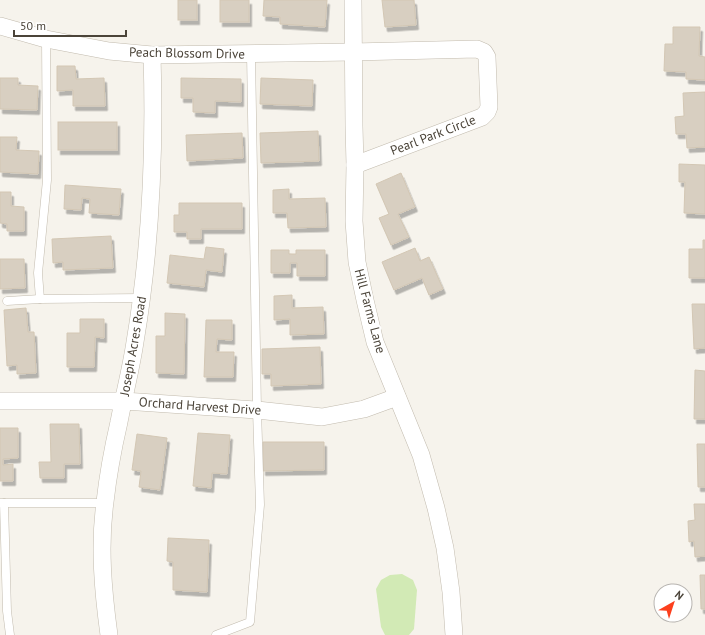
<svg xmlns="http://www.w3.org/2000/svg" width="705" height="635" font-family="'PT Sans',sans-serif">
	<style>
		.green { fill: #d2eab5 }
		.building { fill: #d8cfc1; stroke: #d3c7b4; filter: url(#shadow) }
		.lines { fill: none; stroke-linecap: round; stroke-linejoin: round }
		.lane-casing { stroke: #c2bbae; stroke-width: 9 }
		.street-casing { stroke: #c2bbae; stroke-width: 18 }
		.lane { stroke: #fff; stroke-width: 8 }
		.street { stroke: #fff; stroke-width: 17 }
		.labels { text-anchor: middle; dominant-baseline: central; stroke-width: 4; stroke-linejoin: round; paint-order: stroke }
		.street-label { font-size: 13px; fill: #4b4439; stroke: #fff }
	</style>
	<defs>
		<filter id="shadow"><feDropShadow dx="2.5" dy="4.5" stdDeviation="0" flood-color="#0004"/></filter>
	</defs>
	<rect width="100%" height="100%" fill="#f6f3ec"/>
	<path class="green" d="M402,574L413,580L417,590L414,629L409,635H385L381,627L376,589L381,580L390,575Z"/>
	<g class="building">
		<rect x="178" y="0" width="19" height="20"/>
		<rect x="220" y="0" width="29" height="22"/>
		<path d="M264,0H327L325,27L280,24V17L263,16Z"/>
		<path d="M382,0H414L416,25L385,27Z"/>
		<path d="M673,27H700L699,56L705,57V80L686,79V72L664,71L665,44H673Z"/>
		<path d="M57,66H75L76,79L104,78L105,106H73V90L57,91Z"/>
		<path d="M0,78H18V85L38,86L37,110L0,109Z"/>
		<path d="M181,78L241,79V102L215,101V113L193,112V98H181Z"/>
		<path d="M261,78L313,80L312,106L260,104Z"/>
		<path d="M705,92V147L687,148L686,134H676L675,117L684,116L683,93Z"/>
		<rect x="58" y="122" width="59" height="28"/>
		<path d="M318,131L319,161L261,163L260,133Z"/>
		<path d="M242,133L243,158L187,161L186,135Z"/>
		<path d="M0,137H17L16,150L39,151L38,174L0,172Z"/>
		<path d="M679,164L705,165V214L684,213L685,182H679Z"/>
		<path d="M401,173L415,207L398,214L409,237L391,245L379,218L389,214L376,184Z"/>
		<path d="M65,185L121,189L119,215L89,213L90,199L82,198L81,210L64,209Z"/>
		<path d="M289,189V199L325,198L326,227L288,228L287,213H273V190Z"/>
		<path d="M0,192H11V206L24,207V231H7V224L0,223Z"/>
		<path d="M179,203H242V229H201V239H187V232H174V215H179Z"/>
		<path d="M111,236L113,268L63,270V262L53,263L52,239Z"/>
		<path d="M703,240H705V278H689V249H703Z"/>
		<path d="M206,247L224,249L222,272L206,270L204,287L167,283L170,255L204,259Z"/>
		<path d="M415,248L420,261L429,257L443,289L429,295L422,278L394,290L382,262Z"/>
		<path d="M271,250H289V254H296V250H325V276H297V263H290V273H271Z"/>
		<path d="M0,259H24L25,288L0,289Z"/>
		<path d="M292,295V308L323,307L324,334L290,335V319L274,320V296Z"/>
		<path d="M692,304H705V348L694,349Z"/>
		<path d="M26,308L28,332H34L36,373L17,374V365L7,366L4,310Z"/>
		<path d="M165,313L185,314L184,374L156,373V336H165Z"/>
		<path d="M80,319H104V338L95,337L94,367H67V333H80Z"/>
		<path d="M206,320H232V340L217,339L216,352H234L233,377H204Z"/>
		<path d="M320,347L321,384L271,386V374H262V349Z"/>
		<path d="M695,370L705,371V419H694Z"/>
		<path d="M50,424H79L80,464H64V478H40L39,462H51Z"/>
		<path d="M0,428H18V458L3,459V465L13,464V481H0Z"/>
		<path d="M198,433L230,435L227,474L212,473L211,488L193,486Z"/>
		<path d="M137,434L167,438L160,490L139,487L141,471L132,470Z"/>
		<path d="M263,442H324V470L263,471Z"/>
		<path d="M697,444H705V487H698Z"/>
		<path d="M694,504H705V556L695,557L694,541L689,542L688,521L695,520Z"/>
		<path d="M168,538L209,540L207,592L173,590V562L167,561Z"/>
		<path d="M700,575H705V609H701Z"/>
	</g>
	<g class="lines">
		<g class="lane-casing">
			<g id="lane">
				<path d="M40,299L38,273L47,180L46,39"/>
				<path d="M7,301L40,299L141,298"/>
				<path d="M1,503H105"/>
				<path d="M4,503L7,611L10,635"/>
				<path d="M216,635L250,622L260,505L257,410L251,54"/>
			</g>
		</g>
		<g class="street-casing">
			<g id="street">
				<path d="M353,0L354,126L355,165L354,221L357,262L365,300L375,342L421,455L436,508L445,548L451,592L454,635"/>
				<path d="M0,26L46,39L109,51L152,55L353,52L477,49L484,52L487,57L489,107L487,112L482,117L355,165"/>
				<path d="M0,401H124L257,410L322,417L364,409L397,397"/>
				<path d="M109,635C103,591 99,546 105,502C108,475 113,448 119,422C124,395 131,369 135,342C151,247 155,151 152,55"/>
			</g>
		</g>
		<use href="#lane" class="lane"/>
		<use href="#street" class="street"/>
	</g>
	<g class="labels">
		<g class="street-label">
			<text transform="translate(187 53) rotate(1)">Peach Blossom Drive</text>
			<text transform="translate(433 135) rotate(-21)">Pearl Park Circle</text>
			<text transform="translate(370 311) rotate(75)">Hill Farms Lane</text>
			<text transform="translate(133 346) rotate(-80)">Joseph Acres Road</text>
			<text transform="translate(200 406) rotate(4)">Orchard Harvest Drive</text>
		</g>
	</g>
	<g transform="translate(673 603) rotate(39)"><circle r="19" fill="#ffffff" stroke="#b7b4b0"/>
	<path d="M0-3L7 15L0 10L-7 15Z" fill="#fc3f1d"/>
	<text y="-6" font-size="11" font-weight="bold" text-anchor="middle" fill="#4b4439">N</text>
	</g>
	<path d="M14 30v6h112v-6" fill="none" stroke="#4b4439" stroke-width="2"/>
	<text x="20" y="30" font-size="12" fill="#4b4439" stroke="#ffffff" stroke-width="3" paint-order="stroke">50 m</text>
</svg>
